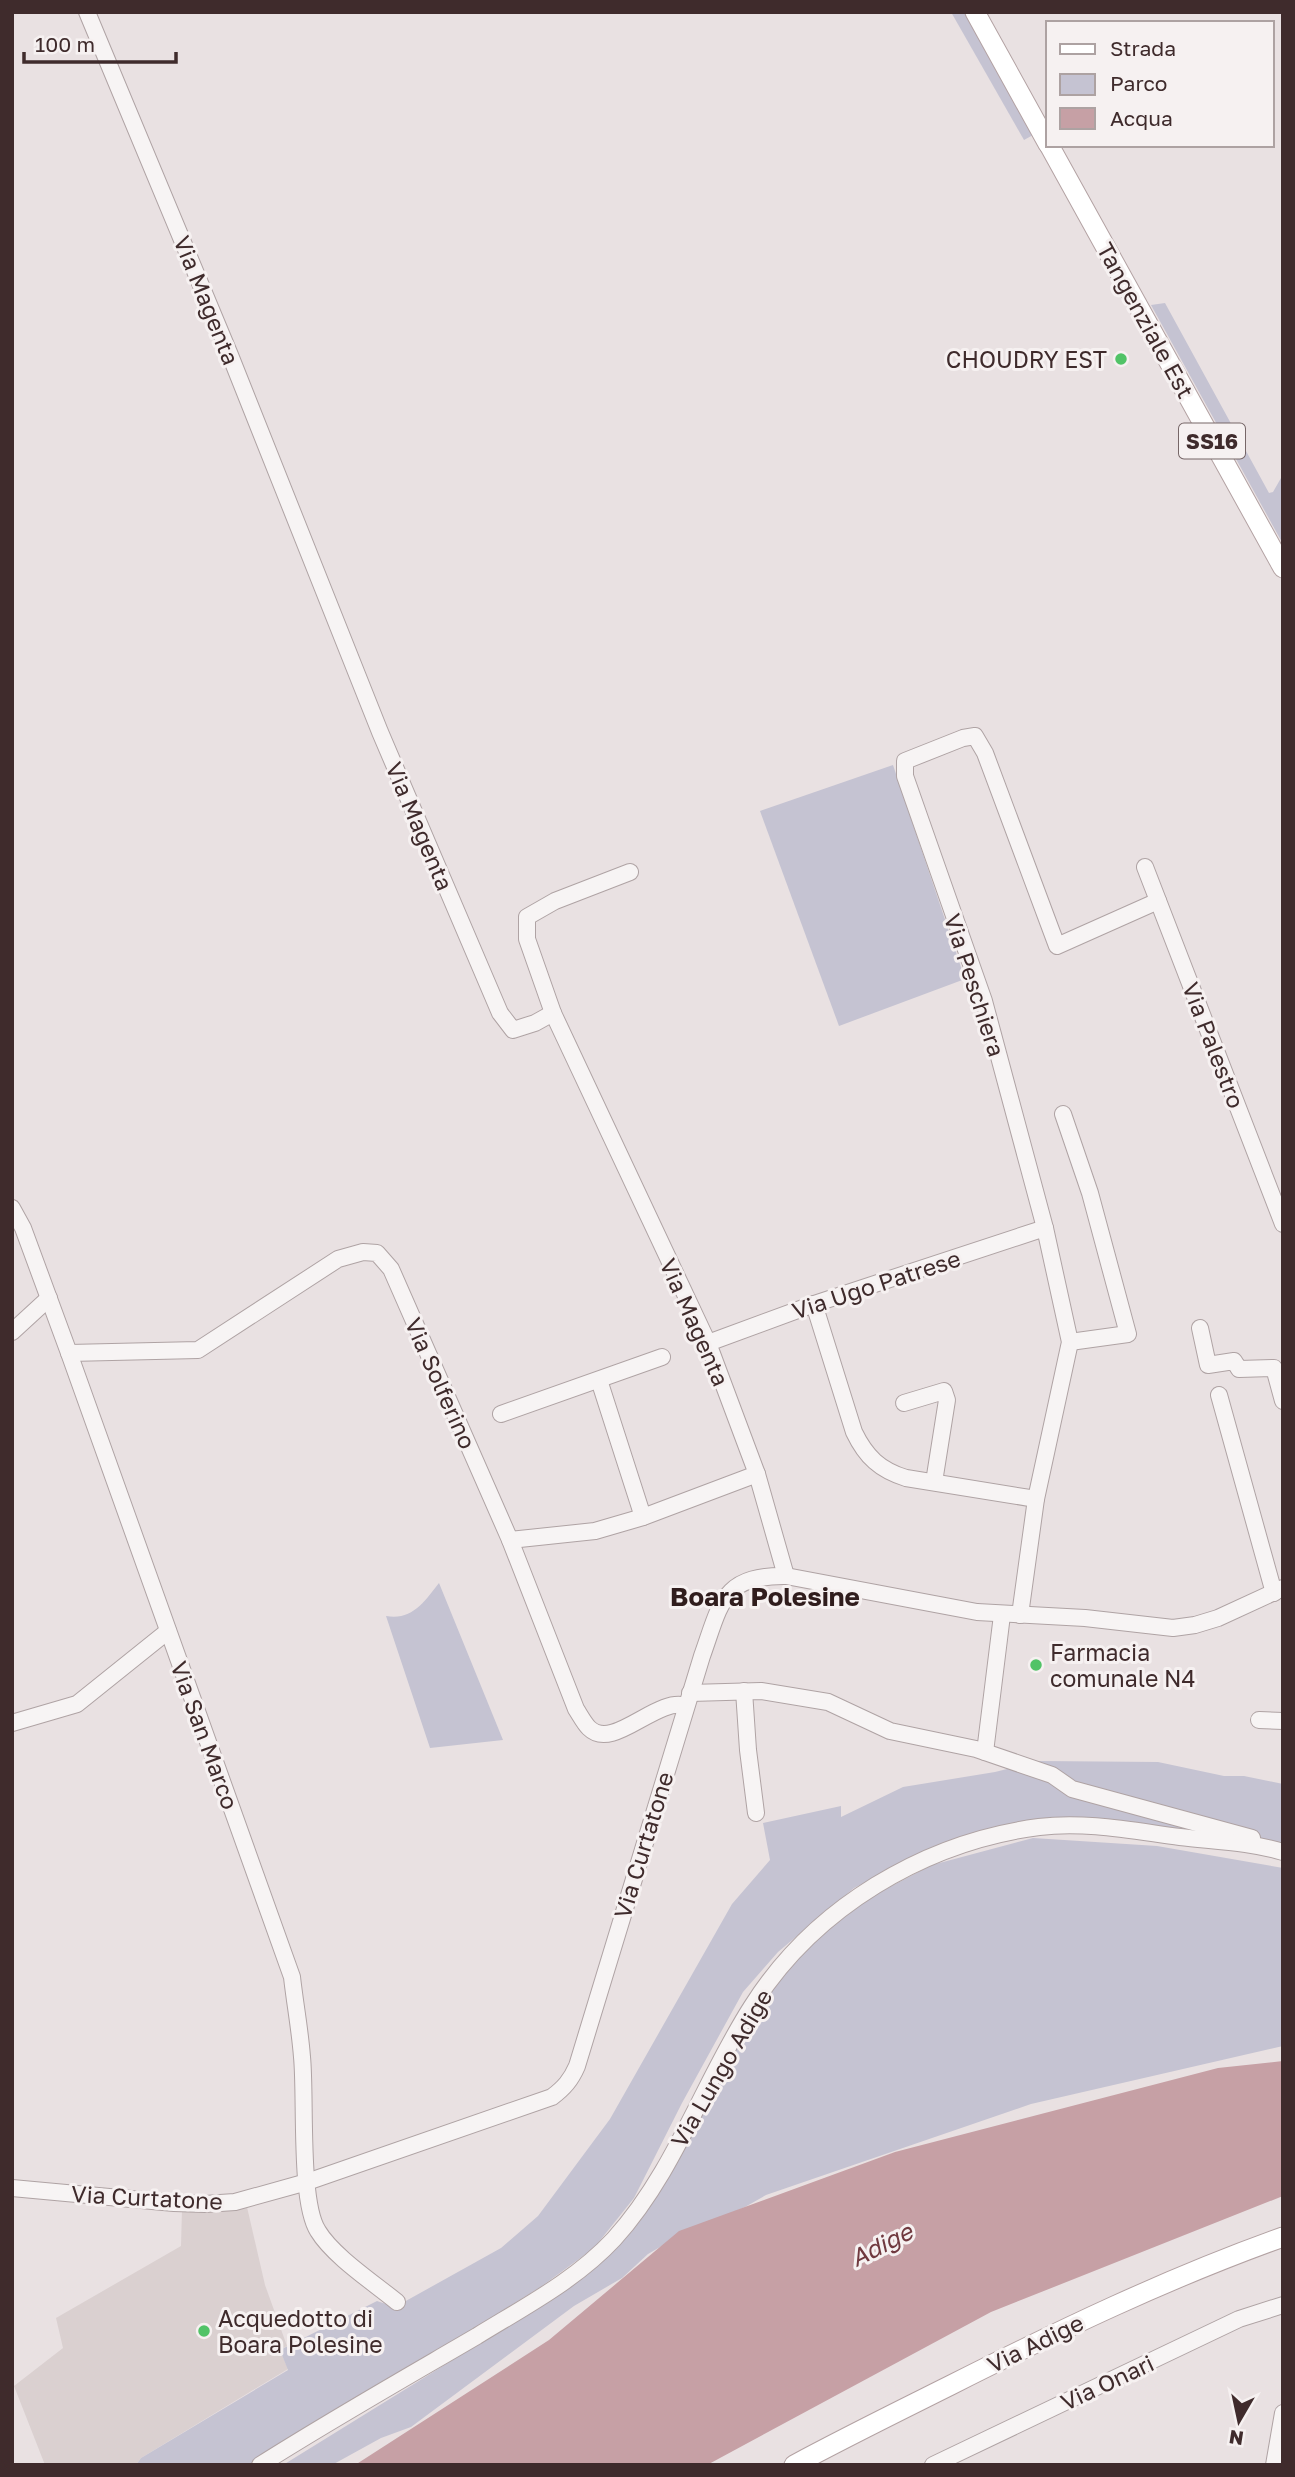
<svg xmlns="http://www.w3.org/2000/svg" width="1295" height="2477" font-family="'Golos Text',sans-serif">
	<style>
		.built { fill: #dad0d0 }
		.green { fill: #c5c3d2 }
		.water { fill: #c6a0a5 }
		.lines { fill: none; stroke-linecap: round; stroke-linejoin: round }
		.minor-casing { stroke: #afa3a4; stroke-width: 18 }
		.major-casing { stroke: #b3a2a3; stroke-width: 21 }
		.minor { stroke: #f7f4f4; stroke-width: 16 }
		.major { stroke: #fff; stroke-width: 19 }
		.poi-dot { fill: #51c367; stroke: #f6f1f1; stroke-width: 2.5 }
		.labels { text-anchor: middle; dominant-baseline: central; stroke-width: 6; stroke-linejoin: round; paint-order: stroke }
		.shield { fill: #f6f1f1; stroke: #766667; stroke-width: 2 }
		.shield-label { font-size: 21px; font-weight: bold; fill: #3f2b2c }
		.street-label { font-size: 23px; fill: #3f2b2c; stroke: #f6f1f1 }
		.poi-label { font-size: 23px; fill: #3f2b2c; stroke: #f6f1f1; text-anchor: start }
		.water-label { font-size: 24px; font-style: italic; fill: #70393f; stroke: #f6f1f1 }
		.quarter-label { font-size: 26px; font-weight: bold; fill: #301d1d; stroke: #f6f1f1 }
	</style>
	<rect width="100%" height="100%" fill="#e9e1e2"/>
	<path class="built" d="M247,2207L265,2285L287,2346L280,2350L288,2369L141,2458L136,2465H45L14,2386L63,2348L56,2318L181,2246L182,2209H237Z"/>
	<g class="green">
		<path d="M951,12H965L1033,135L1024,140Z"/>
		<path d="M1165,303L1269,493L1273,492L1281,478L1283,469V544L1151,305Z"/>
		<path d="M893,765L965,979L839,1026L760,811Z"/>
		<path d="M439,1583L503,1740L430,1748L386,1616C412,1621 425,1601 439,1583Z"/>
		<path d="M1039,1761L1158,1762L1224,1776H1244L1283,1784V1853L1031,1822L927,1851L854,1888L778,1952L743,1992L682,2103L634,2198L594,2248L542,2286L254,2465H136L141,2458L288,2370L280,2350L377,2301L395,2307L501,2248L538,2216L610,2119L732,1904L770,1860L763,1823L841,1806V1817L903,1787L995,1772Z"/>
		<path d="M1033,1838L1157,1846L1283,1868V2046L1031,2104L766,2195L745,2207L679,2236L648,2254L622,2278L574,2306L411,2427L381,2438L332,2465H283L551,2299L605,2259L756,2001L789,1963L863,1901L932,1865Z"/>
	</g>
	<path class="water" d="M1283,2061V2196L991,2312L707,2465H355L549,2340L679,2231L895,2152L1218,2068Z"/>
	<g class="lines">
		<g class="minor-casing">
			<g id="minor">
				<path d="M87,12L230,355L380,732L500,1013L513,1030L535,1023L553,1013L708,1343L757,1474L786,1576"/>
				<path d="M1145,867L1283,1224"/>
				<path d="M553,1013L527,939V917L555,901L630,872"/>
				<path d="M1063,1114L1090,1193L1128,1334L1070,1342"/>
				<path d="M12,1208L23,1228L69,1353L292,1977C295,2004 300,2030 302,2057C306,2096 299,2202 318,2231C333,2256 374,2283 397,2302"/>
				<path d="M814,1304L854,1432C866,1457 880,1470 906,1478L1036,1499"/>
				<path d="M1200,1328L1208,1365L1234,1361L1239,1369L1274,1368L1283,1401"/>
				<path d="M12,1332L49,1298"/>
				<path d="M708,1343L814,1304L1045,1228"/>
				<path d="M69,1353L198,1350L338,1259L363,1252L377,1253L391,1269L510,1540L576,1709C580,1715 584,1723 589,1728C613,1752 657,1696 686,1706"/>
				<path d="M599,1380L643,1517"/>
				<path d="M1219,1395L1274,1593"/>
				<path d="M904,1403L944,1391L947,1400L934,1482"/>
				<path d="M501,1414L662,1357"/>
				<path d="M510,1540L595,1531L643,1517L757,1474"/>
				<path d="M1020,1615L1036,1499L1070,1342L1045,1228L984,1001L905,776V761L963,738L975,736L985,753L1057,946L1158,901"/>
				<path d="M744,1691L748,1750L756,1813"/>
				<path d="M690,1693L761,1691L828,1702L890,1731L976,1749L1052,1775L1072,1789L1252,1838"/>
				<path d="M1259,1720L1283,1721"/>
				<path d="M12,1723L77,1704L168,1631"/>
				<path d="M985,1752L1002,1615"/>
				<path d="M12,2188L174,2203L205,2204L235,2202L307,2182L552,2097C564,2088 571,2080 577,2066L702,1656C721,1603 722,1575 786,1576L977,1612L1085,1618L1173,1628L1195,1625L1218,1618L1283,1588"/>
				<path d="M260,2465C331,2420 405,2378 477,2336C524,2307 576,2280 614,2239C675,2172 703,2082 752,2006C814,1908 924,1842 1039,1827C1085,1821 1134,1831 1180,1837C1214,1841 1251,1842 1283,1852"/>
				<path d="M933,2465L1239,2319L1283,2305"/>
				<path d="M1274,2465L1283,2413"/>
			</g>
		</g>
		<g class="major-casing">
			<g id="major">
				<path d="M975,12L1048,144"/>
				<path d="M1049,145L1283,568"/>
				<path d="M794,2465C846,2437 899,2411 951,2385C1060,2330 1168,2278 1283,2237"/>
			</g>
		</g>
		<use href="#minor" class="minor"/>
		<use href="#major" class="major"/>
	</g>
	<g class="poi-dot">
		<circle cx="1121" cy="359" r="7"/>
		<circle cx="1036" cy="1665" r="7"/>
		<circle cx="204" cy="2331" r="7"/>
	</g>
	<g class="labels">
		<rect class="shield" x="1179" y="423.5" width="66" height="35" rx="5"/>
		<g class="shield-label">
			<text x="1212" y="441">SS16</text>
		</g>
		<g class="street-label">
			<text transform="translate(207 300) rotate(68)">Via Magenta</text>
			<text transform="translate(1146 320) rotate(61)">Tangenziale Est</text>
			<text transform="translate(420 826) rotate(67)">Via Magenta</text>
			<text transform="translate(975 985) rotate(72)">Via Peschiera</text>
			<text transform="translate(1214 1045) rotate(69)">Via Palestro</text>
			<text transform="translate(876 1284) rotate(-18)">Via Ugo Patrese</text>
			<text transform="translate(695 1322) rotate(66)">Via Magenta</text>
			<text transform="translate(441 1383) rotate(66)">Via Solferino</text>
			<text transform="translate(205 1735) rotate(70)">Via San Marco</text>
			<text transform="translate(643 1845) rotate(-73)">Via Curtatone</text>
			<text transform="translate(721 2068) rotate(-60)">Via Lungo Adige</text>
			<text transform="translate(147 2197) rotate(3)">Via Curtatone</text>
			<text transform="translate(1035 2343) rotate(-26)">Via Adige</text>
			<text transform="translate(1107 2382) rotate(-25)">Via Onari</text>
		</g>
		<g class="poi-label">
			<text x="1107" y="359" text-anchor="end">CHOUDRY EST</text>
			<text x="1050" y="1652">Farmacia<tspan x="1050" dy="26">comunale N4</tspan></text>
			<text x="218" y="2318">Acquedotto di<tspan x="218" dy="26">Boara Polesine</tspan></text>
		</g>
		<g class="water-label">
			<text transform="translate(881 2244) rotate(-27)">Adige</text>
		</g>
		<g class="quarter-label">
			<text x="765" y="1596">Boara Polesine</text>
		</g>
	</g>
	<rect width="1295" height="2477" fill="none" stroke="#3f2b2c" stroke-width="28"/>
	<rect x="1046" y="21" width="228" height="126" fill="#f6f1f1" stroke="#ada2a2" stroke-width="2"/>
	<rect x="1060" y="44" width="35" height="10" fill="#ffffff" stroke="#ada2a2" stroke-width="2"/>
	<text x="1110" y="56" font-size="21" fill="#3f2b2c">Strada</text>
	<rect x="1060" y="74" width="35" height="21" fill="#c5c3d2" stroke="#ada2a2" stroke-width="2"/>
	<text x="1110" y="91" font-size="21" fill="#3f2b2c">Parco</text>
	<rect x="1060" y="108" width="35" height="21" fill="#c6a0a5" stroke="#ada2a2" stroke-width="2"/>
	<text x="1110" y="126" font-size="21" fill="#3f2b2c">Acqua</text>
	<g transform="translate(1239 2421) rotate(189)" stroke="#f6f1f1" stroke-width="5" paint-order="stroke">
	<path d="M0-5L12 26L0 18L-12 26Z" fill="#3f2b2c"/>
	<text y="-10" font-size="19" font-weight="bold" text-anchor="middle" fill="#3f2b2c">N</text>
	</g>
	<path d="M24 52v10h152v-10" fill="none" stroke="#3f2b2c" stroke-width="3.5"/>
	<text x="35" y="52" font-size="21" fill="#3f2b2c" stroke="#f6f1f1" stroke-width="5" paint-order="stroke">100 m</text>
</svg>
